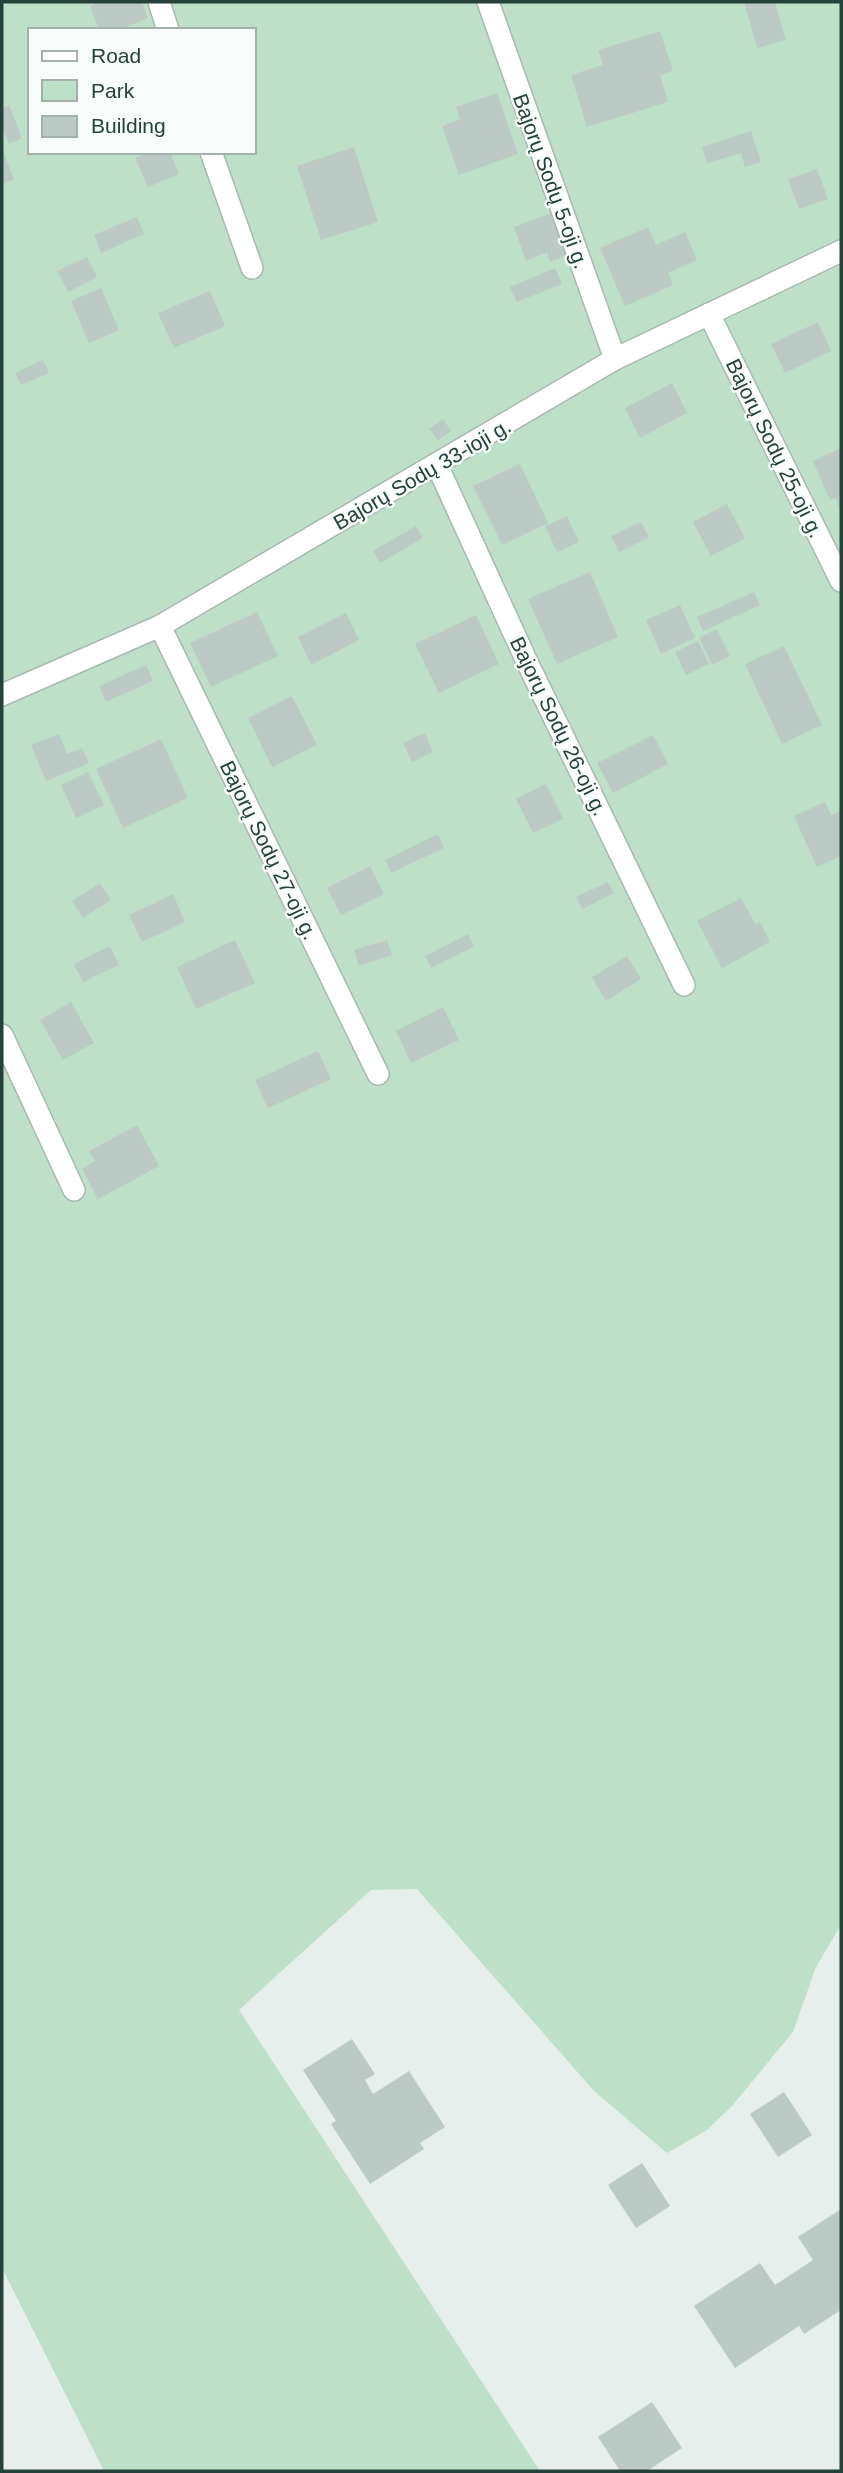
<svg xmlns="http://www.w3.org/2000/svg" width="843" height="2473" font-family="Arial,sans-serif">
	<style>
		.green { fill: #bfe0c8; fill-rule: evenodd }
		.building { fill: #bbcac4 }
		.lines { fill: none; stroke-linecap: round; stroke-linejoin: round }
		.minor-casing { stroke: #a8b8b2; stroke-width: 24 }
		.minor { stroke: #fff; stroke-width: 21 }
		.labels { text-anchor: middle; dominant-baseline: central; stroke-width: 5; stroke-linejoin: round; paint-order: stroke }
		.street-label { font-size: 21px; fill: #24423a; stroke: #f7fbf9 }
	</style>
	<rect width="100%" height="100%" fill="#e6efeb"/>
	<path class="green" d="M2,2H841V1925L816,1967L793,2032L732,2106L707,2130L667,2153L594,2091L417,1889L371,1890L239,2010L540,2471H104L2,2268ZM30,30H254V152H30Z"/>
	<g class="building">
		<path d="M100,2H142L148,18L119,30H99L90,6Z"/>
		<path d="M744,2H775L786,40L757,48Z"/>
		<path d="M660,31L673,71L660,75L668,102L587,127L571,75L603,65L598,50Z"/>
		<path d="M497,93L518,154L459,175L442,126L460,119L456,107Z"/>
		<path d="M9,105L22,138L9,144L2,126V108Z"/>
		<path d="M751,131L761,162L745,167L741,153L707,163L702,147Z"/>
		<path d="M354,147L378,222L321,240L297,166Z"/>
		<path d="M2,149L14,179L2,185Z"/>
		<path d="M148,152H170L179,174L148,187L135,158Z"/>
		<path d="M817,169L828,199L799,209L788,179Z"/>
		<path d="M554,212L569,254L550,262L547,252L526,261L514,227Z"/>
		<path d="M137,217L144,234L101,253L94,235Z"/>
		<path d="M648,227L656,245L685,232L697,260L668,273L673,285L625,306L600,248Z"/>
		<path d="M87,257L97,277L68,292L57,271Z"/>
		<path d="M555,268L562,284L517,302L510,287Z"/>
		<path d="M101,288L119,330L89,343L71,301Z"/>
		<path d="M210,291L225,326L174,348L158,313Z"/>
		<path d="M818,322L831,351L785,373L771,344Z"/>
		<path d="M43,360L49,373L21,385L15,373Z"/>
		<path d="M672,383L687,413L640,438L625,408Z"/>
		<path d="M443,419L451,431L438,440L429,429Z"/>
		<path d="M841,448V511L835,498L830,500L813,461Z"/>
		<path d="M520,464L548,523L502,545L473,486Z"/>
		<path d="M727,504L745,538L711,556L693,522Z"/>
		<path d="M567,516L579,542L557,552L545,526Z"/>
		<path d="M641,522L649,537L619,552L611,536Z"/>
		<path d="M416,526L423,538L380,563L373,551Z"/>
		<path d="M590,572L618,637L557,664L528,599Z"/>
		<path d="M754,592L760,605L703,631L697,617Z"/>
		<path d="M680,605L695,638L661,654L646,620Z"/>
		<path d="M257,612L278,656L211,687L190,643Z"/>
		<path d="M346,613L359,640L311,665L298,637Z"/>
		<path d="M476,615L499,664L439,693L415,644Z"/>
		<path d="M717,629L730,656L712,665L699,638Z"/>
		<path d="M698,641L709,664L686,675L675,652Z"/>
		<path d="M784,646L822,725L782,744L745,664Z"/>
		<path d="M146,665L153,681L106,702L99,686Z"/>
		<path d="M292,696L317,745L272,767L248,718Z"/>
		<path d="M425,733L433,752L412,762L403,743Z"/>
		<path d="M59,734L67,754L82,748L89,763L46,781L31,745Z"/>
		<path d="M653,735L668,764L613,793L597,763Z"/>
		<path d="M161,739L188,798L123,828L96,769Z"/>
		<path d="M88,772L104,805L76,818L61,785Z"/>
		<path d="M546,784L563,819L533,833L516,799Z"/>
		<path d="M825,802L831,815L841,811V856L817,867L794,816Z"/>
		<path d="M438,834L444,848L391,873L385,860Z"/>
		<path d="M370,866L384,894L341,915L327,888Z"/>
		<path d="M608,882L614,893L582,909L576,897Z"/>
		<path d="M100,883L111,900L83,918L72,901Z"/>
		<path d="M173,894L185,922L142,942L129,915Z"/>
		<path d="M741,898L756,925L760,922L770,942L722,968L697,921Z"/>
		<path d="M468,934L474,947L431,968L425,956Z"/>
		<path d="M235,940L255,983L196,1009L177,967Z"/>
		<path d="M387,940L392,955L359,966L354,950Z"/>
		<path d="M110,946L119,965L83,982L74,964Z"/>
		<path d="M627,956L641,979L606,1001L592,977Z"/>
		<path d="M71,1002L94,1043L63,1060L40,1020Z"/>
		<path d="M443,1007L459,1040L411,1063L396,1031Z"/>
		<path d="M318,1051L331,1079L268,1108L255,1080Z"/>
		<path d="M137,1125L159,1166L98,1199L82,1169L95,1161L89,1151Z"/>
		<path d="M352,2039L375,2074L365,2080L373,2094L409,2071L445,2127L420,2143L424,2149L370,2184L331,2124L336,2121L303,2070Z"/>
		<path d="M784,2092L812,2135L778,2157L750,2114Z"/>
		<path d="M642,2163L670,2206L636,2228L608,2185Z"/>
		<path d="M841,2209V2310L804,2334L799,2326L735,2368L694,2306L760,2263L775,2285L813,2260L798,2237Z"/>
		<path d="M652,2402L682,2448L647,2471H620L598,2437Z"/>
	</g>
	<g class="lines">
		<g class="minor-casing">
			<g id="minor">
				<path d="M159,2L168,30"/>
				<path d="M488,2L615,359"/>
				<path d="M211,152L252,268"/>
				<path d="M709,314L841,581"/>
				<path d="M437,465L528,664L684,985"/>
				<path d="M160,626L378,1074"/>
				<path d="M2,695L160,626L615,359L841,251"/>
				<path d="M2,1035L74,1190"/>
			</g>
		</g>
		<use href="#minor" class="minor"/>
	</g>
	<g class="labels">
		<g class="street-label">
			<text transform="translate(551 181) rotate(70)">Bajorų Sodų 5-oji g.</text>
			<text transform="translate(775 448) rotate(64)">Bajorų Sodų 25-oji g.</text>
			<text transform="translate(422 474) rotate(-30)">Bajorų Sodų 33-ioji g.</text>
			<text transform="translate(559 726) rotate(64)">Bajorų Sodų 26-oji g.</text>
			<text transform="translate(269 850) rotate(64)">Bajorų Sodų 27-oji g.</text>
		</g>
	</g>
	<rect width="843" height="2473" fill="none" stroke="#24423a" stroke-width="7"/>
	<rect x="28" y="28" width="228" height="126" fill="#f7fbf9" stroke="#a3b1ad" stroke-width="2"/>
	<rect x="42" y="51" width="35" height="10" fill="#ffffff" stroke="#a3b1ad" stroke-width="2"/>
	<text x="91" y="63" font-size="21" fill="#24423a">Road</text>
	<rect x="42" y="80" width="35" height="21" fill="#bfe0c8" stroke="#a3b1ad" stroke-width="2"/>
	<text x="91" y="98" font-size="21" fill="#24423a">Park</text>
	<rect x="42" y="116" width="35" height="21" fill="#bbcac4" stroke="#a3b1ad" stroke-width="2"/>
	<text x="91" y="133" font-size="21" fill="#24423a">Building</text>
</svg>
